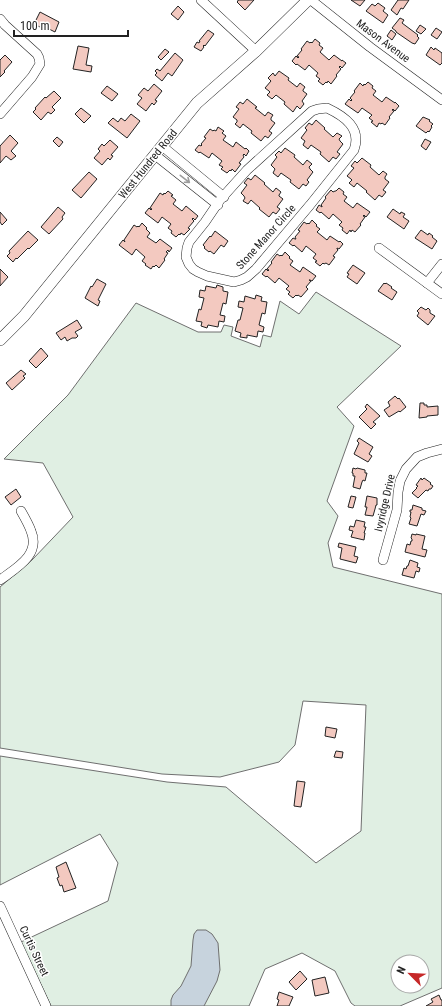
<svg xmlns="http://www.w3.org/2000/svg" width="442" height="1006" font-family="'Roboto Condensed',sans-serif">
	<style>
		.green { fill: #e0efe3; stroke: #6f6f6f; fill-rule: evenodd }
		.water { fill: #c7d3dd; stroke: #6f6f6f }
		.building { fill: #f3c9c0; stroke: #222 }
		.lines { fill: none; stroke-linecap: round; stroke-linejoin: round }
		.minor-casing { stroke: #222; stroke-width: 10 }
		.major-casing { stroke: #222; stroke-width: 12 }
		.minor { stroke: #fff; stroke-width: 9 }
		.major { stroke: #fff; stroke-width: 11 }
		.oneway { stroke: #9c9c9c }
		.labels { text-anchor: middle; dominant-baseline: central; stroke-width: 3; stroke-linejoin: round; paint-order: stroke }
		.street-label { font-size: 11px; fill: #222; stroke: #fff }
	</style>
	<rect width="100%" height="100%" fill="#fff"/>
	<path class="green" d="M316,292L401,346L337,407L354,426L327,501L338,516L328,543L333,567L442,594V988L400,1006H355L351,1003L335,971L302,953L265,969L249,1006H51L21,942L108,901L118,863L100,834L0,885V756L167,782L226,787L316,863L361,831L366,705L303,701L295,745L279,762L220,777L162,774L0,748V587L32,560L73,517L43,463L4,459L68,395L136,303L198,332H221L224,325L233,327L231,336L260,347L263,335L271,337L280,301L299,314ZM398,962H422V986H398Z"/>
	<path class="water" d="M197,930H206L212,934L218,943L220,970L217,981L204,1006H171V1000L173,995L181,986L191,966L193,940L194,934Z"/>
	<g class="building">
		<path d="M238,0H254L245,10L237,2L238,1Z"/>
		<path d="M351,0H365L360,6Z"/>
		<path d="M398,0H409L403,9L401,8L397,15L391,10Z"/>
		<path d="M378,3L385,8L383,11L388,15L383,23L366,11L372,4L375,6Z"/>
		<path d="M178,6L184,12L178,20L171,14Z"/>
		<path d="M40,12L59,22L55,32L47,28L46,30L34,24Z"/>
		<path d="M400,18L404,20L402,23L418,35L417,36L419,38L415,44L412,43L396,32V31L392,28Z"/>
		<path d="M420,25L426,29L421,34L416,31Z"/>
		<path d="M436,28L442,32L437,39L431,35Z"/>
		<path d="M208,30L214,34L205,46L204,45L203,46L204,47L201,51L194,47L197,42L199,43L200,41H199Z"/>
		<path d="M391,30L396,34L392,40L387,36Z"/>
		<path d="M315,39L320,43L319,45L323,48L320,52L329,60L334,55L342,61V60L346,63L342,68L340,66L339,67L341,69L336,75L337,76L331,84L328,81L327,83L326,82L323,85L318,81L320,79L316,76L318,73L309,65L305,70L297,64L296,65L292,61L296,56L298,58L299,57L297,56L302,50L301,49L307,41L310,43L311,42L312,43Z"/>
		<path d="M78,46L89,48L86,65L92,66L91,72L73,69Z"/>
		<path d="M431,47L434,50L435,48L442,53V63L440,65L426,55Z"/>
		<path d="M165,49L169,52L161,60L158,57Z"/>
		<path d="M175,53L183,60L172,76L168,73L162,81L155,75L157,73L155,71L157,69L160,71Z"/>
		<path d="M5,55L12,62L4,71L5,72L0,77V60Z"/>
		<path d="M279,71L289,78L288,80L297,87L300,83L305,87L303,90V91L307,94L302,101L304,104L300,109L297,106L293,112L284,104L285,102L276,95L272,99L267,95L270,92L269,91L265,88L271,81L268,78L273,73L275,76Z"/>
		<path d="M368,82L373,86L372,88L376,91L373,95L382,102L386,97L395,103V102L399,106L395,111L393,109L392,110L394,111L389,117L390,118L385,125L382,123L381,124L379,123L377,127L371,122L373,121L369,118L372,115L362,108L358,113L345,104L349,99L351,101L352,100L350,98L355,92L354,91L360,83L363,86L364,84L365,85Z"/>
		<path d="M154,84L162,91L155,100L157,101L154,105L152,103L146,111L137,104L142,98L138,95L144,88L148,91Z"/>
		<path d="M107,86L118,94L112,101L101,93Z"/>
		<path d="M54,91L61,98L52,107L55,110L51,114L48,112L41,120L33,112L36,109L35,108L45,97L46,98Z"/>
		<path d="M247,99L257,107L255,108L265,116L268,112L273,115L271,118V120L275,123L269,131L272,133L268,138L265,136L261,141L251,133L252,131L243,124L240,128L235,124L237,122V120L233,117L239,109L236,107L240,102L243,104Z"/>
		<path d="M81,108L91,116L84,123L75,114Z"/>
		<path d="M131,114L140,121L127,138L108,123L113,118L118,122L121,118L125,121Z"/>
		<path d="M423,117L430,120L429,121L433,124L431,126L432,127L429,132L428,131L426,133L416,126Z"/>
		<path d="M316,120L325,128L324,129L333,137L337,133L342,136L339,139L340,141L343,144L337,152L340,154L336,159L333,157L329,162L320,154L321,152L311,145L308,149L303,145L305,141L301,138L307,130L305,128L309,123L312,125Z"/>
		<path d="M218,127L224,131L222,133L226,136L223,140L233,147L236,142L245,149L246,148L249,151L246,156L244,154L243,155L244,157L239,163L241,164L235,172L232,169L231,171L230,170L227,173L221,169L223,167L219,165L222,161L212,153L209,158L200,152L199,153L195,150L199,145L201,146L202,145L201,144L206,138L204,137L210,129L213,131L214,130L216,131Z"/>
		<path d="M10,135L18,143L11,151L16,156L11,160L6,156L0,163V146Z"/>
		<path d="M57,137L63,142L59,147L53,141Z"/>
		<path d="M425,139L431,142L426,150L421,146Z"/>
		<path d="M110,140L118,147L111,155L113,156L110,160L108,158L102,165L94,158L100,151L98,149L102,144L104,146Z"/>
		<path d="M285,148L295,155L294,157L303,165L307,160L312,164L309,167L310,169L313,172L307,180L309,182L306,186L303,184L299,189L290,182L291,180L281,173L278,177L273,173L275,169L271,165L277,157L275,155L279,151L281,153Z"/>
		<path d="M362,158L371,165L370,167L379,175L383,171L387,174L385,177V179L389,182L383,190L386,192L382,197L379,195L375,200L366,192L367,191L357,183L354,187L349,183L352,180L351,179L347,176L354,168L351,166L355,161L357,163Z"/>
		<path d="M89,172L97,179L81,198L72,190Z"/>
		<path d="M255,175L265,183L264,184L273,192L276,188L281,192L279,195V196L283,199L277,207L280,209L276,214L273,212L269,217L259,209L260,208L251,200L248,204L243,201L245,198L244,196L241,193L247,185L244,183L248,178L251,180Z"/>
		<path d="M339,188L344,192L343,194L347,197L344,201L353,208L357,203L370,212L366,217L364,215L363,216L365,217L360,224L361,225L355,232L352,230L351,232L350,230L347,234L342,230L343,228L339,225L342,222L333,214L329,219L321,212L320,213L316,210L319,205L322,207V206L321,205L326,198L325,197L331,190L333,192L335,191H336Z"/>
		<path d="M168,191L173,195L171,196L176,200L173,204L182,211L186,206L198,216L195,220L193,218L192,219L194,221L188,228L190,229L184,235L181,233L180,235L179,234L176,237L171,233L172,231L168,228L171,224L162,217L158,223L145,213L149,208L151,210L152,209L150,208L160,193L163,195L164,193L165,194Z"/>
		<path d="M58,207L65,213L62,217L63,219L49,234L41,227Z"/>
		<path d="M393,209L400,214L401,212L405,214L403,217L409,221L404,229L387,217Z"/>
		<path d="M0,212L7,220L2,225L0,222Z"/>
		<path d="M312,220L317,225L316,226L320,229L317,232L327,240L330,236L339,242L340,241L343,244L339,249L337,248V249L338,250L333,256L335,257L329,265L326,263L324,264L323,263L320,266L315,262L317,261L313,258L316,254L306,246L302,252L294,245L293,246L289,243L293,238L295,239H296L295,237L300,231L298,230L304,222L307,224L308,223L309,224Z"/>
		<path d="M142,223L147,228L146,229L150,233L147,237L156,243L160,239L172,248L169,252L168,250L166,252L168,253L164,259L165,260L159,268L156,265L154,267L153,266L151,269L145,265L146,264L142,261L145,257L136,249L132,255L119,245L123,240L125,242L124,240L134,225L137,227L138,226L139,227Z"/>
		<path d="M421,230L428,235L429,233L433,236L432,237L437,241L432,249L415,238Z"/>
		<path d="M28,231L38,240L29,249L28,248L17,259L16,258L13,262L7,256L10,253L9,251Z"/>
		<path d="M215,231L228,241L224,247L221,245L214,254L210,251L209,252L204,248L205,247L203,245L210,236L211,237Z"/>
		<path d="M285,252L290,257L289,258L293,261L290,265L300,272L303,267L316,276L312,281L310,280H309L311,281L306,287L308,289L301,297L298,295L297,296L296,295L293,298L288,294L290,292L286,289L289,286L279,278L275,283L267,276L266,277L262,274L266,269L268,271L269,270L267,269L272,263L271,262L277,254L280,256L281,255L282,256Z"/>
		<path d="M353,265L365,273L357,284L347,277L349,274L347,273Z"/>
		<path d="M0,269L8,277L0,286Z"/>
		<path d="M97,279L106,284L98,300L100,301L98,306L85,298L91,286L92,287Z"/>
		<path d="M384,283L385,284L386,283L392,287L391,288L397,292L392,300L378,291Z"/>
		<path d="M217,285L223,287V291L228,292L226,304L223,303L220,315L225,316L224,322L219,321L218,327L208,325L207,328L201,326L202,322L196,321L199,309L201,310L204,298L199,297L200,290L205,291L206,286L216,288Z"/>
		<path d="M256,295L262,297L261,301L267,302L265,314L262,313L259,325L264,327L263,332L258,331L257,337L247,335V338L240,337L241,333L235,331L238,320H240L243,308L238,307L239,301L244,302L245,296L255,299Z"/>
		<path d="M421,307L426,310L428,308L430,310V313L435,316L428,325L417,316L419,313L417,311Z"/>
		<path d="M77,320L82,328L75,332L78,336L76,338H72L67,341L65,337L61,340L56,333Z"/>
		<path d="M41,348L48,356L36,368L29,361Z"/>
		<path d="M21,370L26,374L23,376L25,378L12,390L6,383Z"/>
		<path d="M395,396L398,399L399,398L406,407L400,412L399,411L389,417L384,410L390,406L388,402Z"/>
		<path d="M420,403H424V405H427V407L438,406V415L427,416V417L419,418Z"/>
		<path d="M367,404L380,416L373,422L376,424L371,429L359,417L367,409L365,407Z"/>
		<path d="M359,438L373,447L369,454L372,456L368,462L354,454L359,443L357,441Z"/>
		<path d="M353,468L356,469L357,468L365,470V473H367L365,481L363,480L362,482L360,489L353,487L355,476H353V473H352Z"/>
		<path d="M421,478L422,480L424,478L431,483L430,484L433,486L431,489H429L428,491L426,490L418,498L412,493L417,488H416L418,486L416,485Z"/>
		<path d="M16,489L21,497L11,505L5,497Z"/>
		<path d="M351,496L356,497L353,508L348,507Z"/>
		<path d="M367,496L377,498V505H376L375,509L373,516L365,515L367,507H365Z"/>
		<path d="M413,505L422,508V510L426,511L424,515L421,514L417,526L409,524L411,518L410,517L411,512H410V510H412Z"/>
		<path d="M356,520L365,522L364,527H366L364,533H365L364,540L351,537L353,531L349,530L350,526L354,527Z"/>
		<path d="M412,534L416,535V534L425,536L422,549L427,550L425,557L405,552L407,544L410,545L411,541H412V539L411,538Z"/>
		<path d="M339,543L356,547L354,556L358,557L356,563L340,559L342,548L338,547Z"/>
		<path d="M410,560L418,563L417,567L420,568L419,572L416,571L414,578L402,575L404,568L406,569L407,566H408Z"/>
		<path d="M326,727L337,729L335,738L325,736Z"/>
		<path d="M336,751L343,752L342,758L334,757Z"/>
		<path d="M297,781L305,782L301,807L294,806Z"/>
		<path d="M66,862L76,888L64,892L62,885L60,886L57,878L59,877L56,867Z"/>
		<path d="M300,971L307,979L296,990L289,982Z"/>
		<path d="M325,977L329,993L315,996L312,980Z"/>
		<path d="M279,992L293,997L289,1006H277L279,1000L277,999Z"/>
		<path d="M439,995L441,1000H442V1006H426L433,1002L431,999Z"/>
	</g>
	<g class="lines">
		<g class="minor-casing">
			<g id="minor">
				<path d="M201,0L256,51"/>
				<path d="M311,0L370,47L442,100"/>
				<path d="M0,19L5,25L37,54L39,58L40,64L32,77L0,114"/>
				<path d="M327,108C344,116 362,128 354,150L310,205L256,269L247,277L241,280L234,282L207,276L198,272L193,269L189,264L186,257L187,248L189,242L205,222L220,200L247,170L312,111L318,109Z"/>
				<path d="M162,146L224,197"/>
				<path d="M155,155L218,205"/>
				<path d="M379,248L442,294"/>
				<path d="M427,283L442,264"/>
				<path d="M383,560L397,510L398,492L400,481L406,469L417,457L427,453L442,449"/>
				<path d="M0,580C16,568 41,555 31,531C29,525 25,518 21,511"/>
				<path d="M0,906L46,1006"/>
			</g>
		</g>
		<g class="major-casing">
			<path id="major" d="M0,340L24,316L197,103L256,51L308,0"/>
		</g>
		<use href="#minor" class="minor"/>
		<use href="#major" class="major"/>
	</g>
	<defs><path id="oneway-shaft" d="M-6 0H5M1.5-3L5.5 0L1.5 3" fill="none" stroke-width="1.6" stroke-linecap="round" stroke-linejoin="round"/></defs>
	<use class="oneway" href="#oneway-shaft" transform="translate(185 179) rotate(38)"/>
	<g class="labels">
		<g class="street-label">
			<text transform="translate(383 41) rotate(37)">Mason Avenue</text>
			<text transform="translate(148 164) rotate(-51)">West Hundred Road</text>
			<text transform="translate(266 237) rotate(-48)">Stone Manor Circle</text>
			<text transform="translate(385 503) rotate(-77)">Ivyridge Drive</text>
			<text transform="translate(34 951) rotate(65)">Curtis Street</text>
		</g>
	</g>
	<g transform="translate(410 974) rotate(294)"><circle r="19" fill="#ffffff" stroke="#a7a7a7"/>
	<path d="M0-3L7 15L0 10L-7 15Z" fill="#c62828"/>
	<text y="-6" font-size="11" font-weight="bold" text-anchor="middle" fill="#222222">N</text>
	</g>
	<path d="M14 30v6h114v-6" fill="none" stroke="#222222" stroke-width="2"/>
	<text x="20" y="30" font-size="12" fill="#222222" stroke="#ffffff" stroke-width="3" paint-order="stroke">100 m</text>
</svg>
